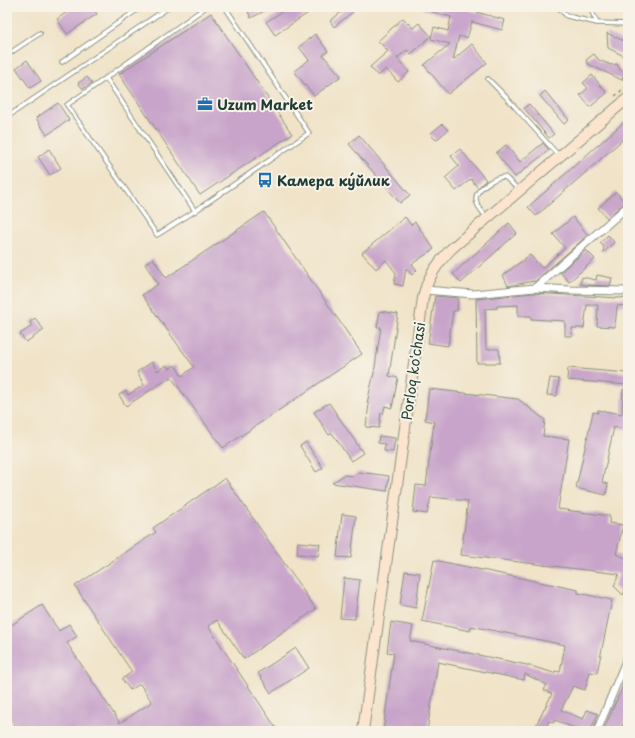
<svg xmlns="http://www.w3.org/2000/svg" width="635" height="738" font-family="'Playpen Sans',sans-serif">
	<style>
		.building { fill: #c8a4ca }
		.lines { fill: none; stroke-linecap: round; stroke-linejoin: round }
		.lane-casing { stroke: #88907e; stroke-width: 5.5 }
		.street-casing { stroke: #88907e; stroke-width: 9 }
		.secondary-casing { stroke: #88907e; stroke-width: 12 }
		.path { stroke: #88907e; stroke-width: 1.5; stroke-dasharray: 3 3; stroke-linecap: butt }
		.lane { stroke: #fff; stroke-width: 3.5 }
		.street { stroke: #fff; stroke-width: 7 }
		.secondary { stroke: #fce5cf; stroke-width: 10 }
		.labels { text-anchor: middle; dominant-baseline: central; stroke-width: 4; stroke-linejoin: round; paint-order: stroke }
		.poi-label { font-size: 14px; font-weight: bold; fill: #1f3d34; stroke: #f7f3e8; text-anchor: start }
		.street-label { font-size: 14px; fill: #1f3d34; stroke: #f7f3e8 }
	</style>
	<rect width="100%" height="100%" fill="#f7f3e8"/>
	<filter id="ink" filterUnits="userSpaceOnUse"><feTurbulence type="fractalNoise" baseFrequency=".025" numOctaves="2"/><feDisplacementMap in="SourceGraphic" scale="8" xChannelSelector="R" yChannelSelector="G"/><feConvolveMatrix kernelMatrix="1 2 1 2 8 2 1 2 1" color-interpolation-filters="sRGB"/></filter>
	<filter id="wash" filterUnits="userSpaceOnUse"><feTurbulence type="fractalNoise" baseFrequency=".012" numOctaves="4" result="noise"/><feDisplacementMap in="SourceGraphic" scale="16" xChannelSelector="R" yChannelSelector="G"/><feGaussianBlur stdDeviation="0.9" result="paint"/><feColorMatrix in="noise" values="0 0 0 0 0 0 0 0 0 0 0 0 0 0 0 0 0 1.4 0 .05"/><feComposite in="paint" operator="in"/></filter>
	<g filter="url(#wash)">
		<rect width="100%" height="100%" fill="#f0e3c8"/>
		<g id="blocks">
			<g class="building">
				<path d="M74,7H92L97,14L67,34L57,19Z"/>
				<path d="M246,7H272L251,18Z"/>
				<path d="M289,7H317L275,35L266,22Z"/>
				<path d="M348,7H351L354,11L334,27L330,21Z"/>
				<path d="M423,7H458L505,20L502,30L472,22L467,38L459,36L453,60L472,44L487,63L448,94L424,65L450,44L431,39L434,27L448,31L451,17L422,9Z"/>
				<path d="M211,13L292,134L200,195L119,74Z"/>
				<path d="M403,18L413,28L419,23L431,36L411,54L407,50L397,58L409,72L398,82L386,69L378,76L370,67L388,51L378,41Z"/>
				<path d="M607,33L628,43V58L608,48Z"/>
				<path d="M315,34L328,51L323,55L341,76L314,96L294,71L309,60L299,47Z"/>
				<path d="M594,54L599,60L611,65L617,64L620,70L625,73L622,80L588,64L586,60Z"/>
				<path d="M27,60L41,81L30,88L16,68Z"/>
				<path d="M592,75L607,93L590,107L580,95L588,88L583,83Z"/>
				<path d="M87,77L92,83L83,89L78,83Z"/>
				<path d="M545,91L569,120L564,124L540,96Z"/>
				<path d="M58,103L69,120L47,135L36,118Z"/>
				<path d="M529,104L554,134L549,138L524,108Z"/>
				<path d="M625,121L628,124V135L536,216L528,207Z"/>
				<path d="M442,124L448,130L436,140L430,134Z"/>
				<path d="M359,135L410,195L400,203L349,144Z"/>
				<path d="M543,143L549,150L515,177L496,153L506,145L520,162Z"/>
				<path d="M49,149L61,168L50,175L38,157Z"/>
				<path d="M460,149L486,180L478,188L471,179L456,191L445,178L459,166L451,156Z"/>
				<path d="M616,192L625,202L607,218L598,208Z"/>
				<path d="M264,212L362,354L223,448L171,377L126,406L119,395L126,391L128,395L144,385L137,372L152,362L157,371L167,365L169,369L175,365L182,376L194,367L142,295L158,284L145,264L153,258L166,278Z"/>
				<path d="M405,217L411,225L415,222L434,249L412,264L417,270L412,275L406,268L403,286L394,284L396,273L386,260L376,269L362,253Z"/>
				<path d="M573,217L588,235L534,282V281L508,286L503,275L530,255L542,268L565,248L553,234Z"/>
				<path d="M509,223L517,233L461,283L453,274Z"/>
				<path d="M608,235L614,242L603,253L604,247L600,243Z"/>
				<path d="M586,250L595,259L569,282L560,272Z"/>
				<path d="M597,275L612,278L610,286L588,285L580,284L582,277L596,280Z"/>
				<path d="M533,293L619,298L628,297V305L617,306L615,327L597,326L598,305H587L584,328H572V336H565V321L531,319V316H518V305L497,306V308L485,309L486,349H499L500,363H477L476,299Z"/>
				<path d="M435,296L458,298L457,311H453L448,346L428,343Z"/>
				<path d="M380,311L398,314L389,376L398,378L392,408L385,406L383,414L381,413L379,428L366,427L369,404L367,403L374,373L381,327H377Z"/>
				<path d="M35,318L44,330L26,342L20,334L32,326L30,322Z"/>
				<path d="M568,368L628,373V385L567,380Z"/>
				<path d="M550,378L559,379L557,396L547,395Z"/>
				<path d="M429,389L518,399L545,420L543,436L569,439L558,509L610,516L609,523L623,525L616,554L628,559V583L623,595L614,586L619,574L461,555L468,501L431,497L427,514L413,512L416,485L426,486L434,422L425,420Z"/>
				<path d="M623,389L628,390V430L614,427L602,482L608,484L606,495L576,488L593,412L598,413V410L622,414Z"/>
				<path d="M329,403L363,453L351,461L332,433L329,435L314,412Z"/>
				<path d="M379,436L395,438L393,452L384,451L385,444L378,443Z"/>
				<path d="M306,442L323,468L316,472L300,446Z"/>
				<path d="M359,472L389,476L387,491L332,483L344,475L353,476Z"/>
				<path d="M225,478L316,609L244,659L217,620L208,626L278,731H19L7,713V628L42,605L59,631L69,624L77,636L67,643L120,723L152,702L140,684L130,690L122,679L132,672L75,586L156,532L153,528Z"/>
				<path d="M342,514L356,516L351,558L337,557Z"/>
				<path d="M298,542L320,544L318,556L297,554Z"/>
				<path d="M434,560L578,590V593L612,600L597,673L590,672L585,690L573,686L561,710L583,719L587,710L598,714L591,729L589,728L588,731H582L555,720L553,723L549,721L544,731H533L552,694L544,690L547,685L525,674L524,680L438,662L427,731H383L394,653L387,652L391,622L413,626L410,641L527,665L554,673L555,671L560,672L565,645L471,626L470,631L422,621Z"/>
				<path d="M405,571L420,573L416,608L400,605Z"/>
				<path d="M344,578L360,580L355,619L340,618Z"/>
				<path d="M296,648L309,668L271,693L258,673Z"/>
				<path d="M628,674V713L622,726L628,728V731H603Z"/>
			</g>
		</g>
	</g>
	<g filter="url(#ink)">
		<use href="#blocks" fill-opacity="0" stroke="#88907e" stroke-width="1"/>
		<g class="lines">
			<g class="lane-casing">
				<g id="lane">
					<path d="M206,7L106,78L195,211L309,133L225,7"/>
					<path d="M558,7L567,16L597,23L628,24"/>
					<path d="M590,7L597,23"/>
					<path d="M7,55L40,33"/>
					<path d="M62,62L141,7"/>
					<path d="M106,78L67,105L157,235L195,211"/>
					<path d="M488,79L506,97L559,156"/>
					<path d="M7,117L169,7"/>
					<path d="M487,218C483,212 476,206 476,199C475,189 496,176 505,177L519,190"/>
				</g>
			</g>
			<g class="street-casing">
				<g id="street">
					<path d="M535,288L628,206"/>
					<path d="M425,290L473,294L535,288L570,290L628,291"/>
					<path d="M597,731L628,656"/>
				</g>
			</g>
			<g class="secondary-casing">
				<path id="secondary" d="M363,731L423,298C427,278 437,264 451,249L628,98"/>
			</g>
			<path class="path" d="M615,96L628,85"/>
			<use href="#lane" class="lane"/>
			<use href="#street" class="street"/>
			<use href="#secondary" class="secondary"/>
		</g>
	</g>
	<defs>
		<g id="office-bare" transform="scale(1.2)"><path d="M-6-3h4V-5.5h4V-3h4V5H-6ZM-1-4.5V-3h2v-1.5ZM-6 0V1H6V0Z" fill="#1f6fb2" stroke="#f7f3e8" stroke-width="2.5" paint-order="stroke"/></g>
		<g id="bus-bare" transform="scale(1.2)"><path d="M-5-6H5V4H4V6H2V4H-2V6H-4V4H-5ZM-3.5-4V0h7V-4ZM-3.5 1.2v1.5H-2V1.2ZM2 1.2v1.5H3.5V1.2Z" fill="#1f6fb2" stroke="#f7f3e8" stroke-width="2.5" paint-order="stroke"/></g>
	</defs>
	<g fill-rule="evenodd">
		<use href="#office-bare" x="205" y="104"/>
		<use href="#bus-bare" x="265" y="180"/>
	</g>
	<g class="labels">
		<g class="poi-label">
			<text x="217" y="104">Uzum Market</text>
			<text x="277" y="180">Камера ку́йлик</text>
		</g>
		<g class="street-label">
			<text transform="translate(413 371) rotate(-82)">Porloq ko'chasi</text>
		</g>
	</g>
	<rect width="635" height="738" fill="none" stroke="#f7f3e8" stroke-width="24"/>
</svg>
